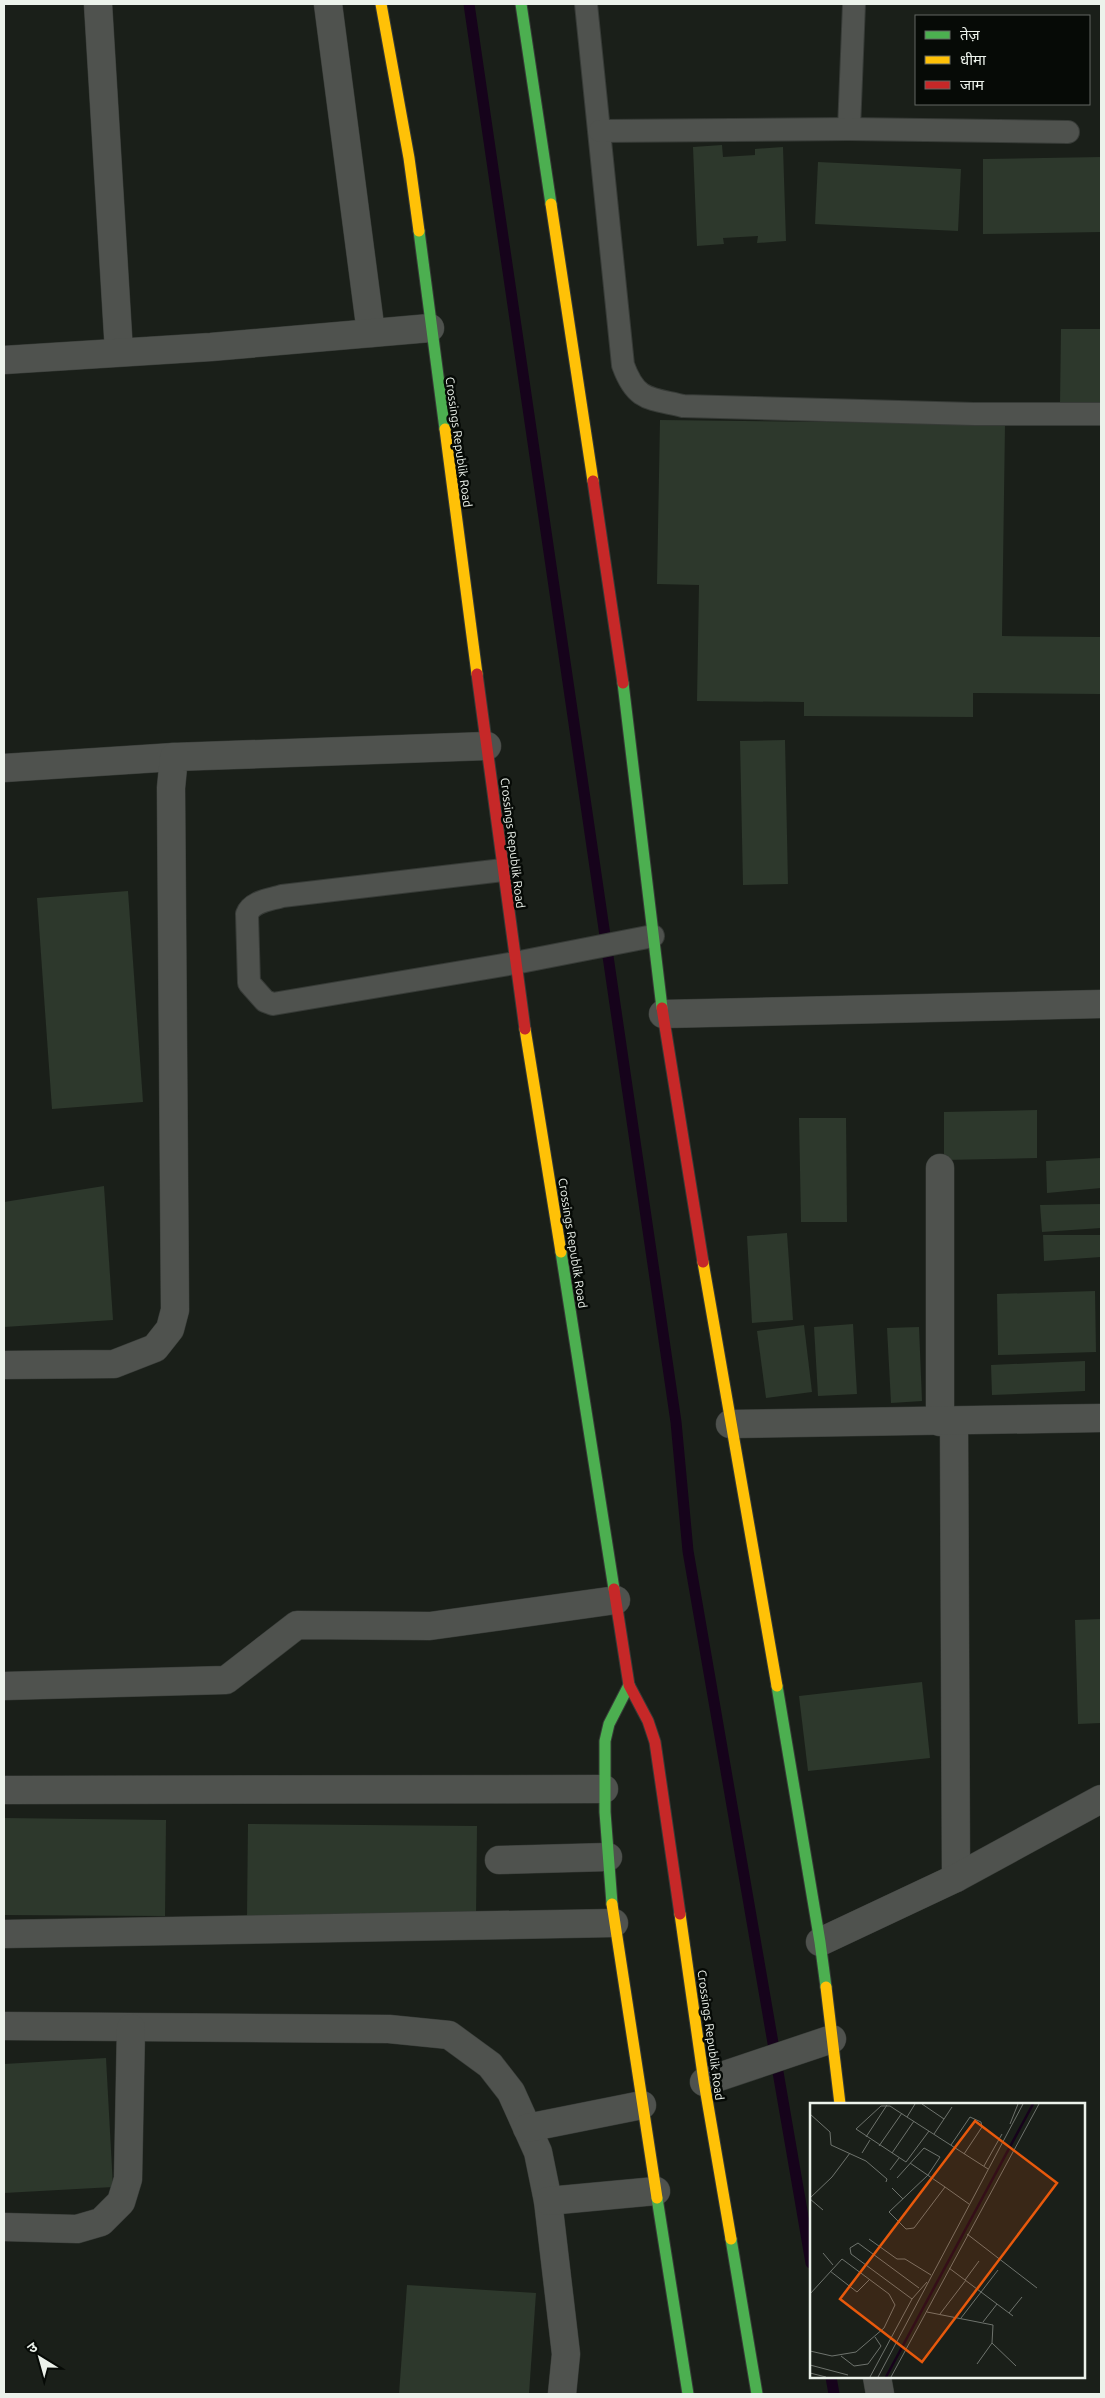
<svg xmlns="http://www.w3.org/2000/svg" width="1105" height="2398" font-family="Ubuntu,'Noto Sans Devanagari',sans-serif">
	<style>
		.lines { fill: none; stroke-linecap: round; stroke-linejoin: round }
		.stream { stroke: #16031b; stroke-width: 11 }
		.building { fill: #2d382c }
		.lane-casing { stroke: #373b37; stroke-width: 24 }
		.street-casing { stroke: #373b37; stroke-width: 29 }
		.fast-casing { stroke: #373b37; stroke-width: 13 }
		.slow-casing { stroke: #373b37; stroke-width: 13 }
		.jam-casing { stroke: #373b37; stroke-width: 13 }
		.lane { stroke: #4f524e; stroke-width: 22 }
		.street { stroke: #4f524e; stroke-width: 28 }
		.fast { stroke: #4caf50; stroke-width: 11 }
		.slow { stroke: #ffc107; stroke-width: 11 }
		.jam { stroke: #c62828; stroke-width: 11 }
		.labels { text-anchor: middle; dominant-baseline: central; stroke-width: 5; stroke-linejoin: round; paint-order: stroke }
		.street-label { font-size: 12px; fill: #ecf2eb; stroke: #060a06 }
		.inset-river { fill: none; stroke: #16031b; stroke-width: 2.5 }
		.inset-road { fill: none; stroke: #6e736d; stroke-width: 1 }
		.view { fill: #e8590c; fill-opacity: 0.15; stroke: #e8590c; stroke-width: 2.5 }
		.inset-edge { fill: none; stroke: #ecf2eb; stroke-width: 2.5 }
	</style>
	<rect width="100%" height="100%" fill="#1a1f19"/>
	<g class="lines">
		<g class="stream">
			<path d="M469,4L676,1422L688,1551L811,2263"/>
			<path d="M831,2377L834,2394"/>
		</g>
	</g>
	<g class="building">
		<path d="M722,145L723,157L755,155V149L783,147L786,241L757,243L758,236L723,238L724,244L697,246L693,147Z"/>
		<path d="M1101,157V232L983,234V159Z"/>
		<path d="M818,162L961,169L958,231L815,224Z"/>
		<path d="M1061,329H1101V404L1060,403Z"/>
		<path d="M660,420L1005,424L1002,636L1101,637V694L973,693V717L804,716V702L697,701L699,585L657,584Z"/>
		<path d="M785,740L788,884L743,885L740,741Z"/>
		<path d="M128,891L143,1102L52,1109L37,898Z"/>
		<path d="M1037,1110V1158L944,1160V1112Z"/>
		<path d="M799,1118H846L847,1222H801Z"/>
		<path d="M1101,1158V1188L1047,1193L1046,1161Z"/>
		<path d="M104,1186L113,1320L4,1327V1202Z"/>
		<path d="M1101,1204V1228L1042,1232L1040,1205Z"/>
		<path d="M787,1233L793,1320L752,1323L747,1236Z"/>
		<path d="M1043,1235H1101V1257L1044,1261Z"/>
		<path d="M1095,1291L1096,1352L998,1355L997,1294Z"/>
		<path d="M853,1324L857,1394L818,1396L814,1327Z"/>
		<path d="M804,1325L812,1392L766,1398L757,1331Z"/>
		<path d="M919,1327L922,1401L891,1403L887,1328Z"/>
		<path d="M1085,1361V1391L992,1395L991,1365Z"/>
		<path d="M1101,1619V1723L1078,1724L1075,1620Z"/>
		<path d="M922,1682L930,1758L808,1771L799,1696Z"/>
		<path d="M4,1818L166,1820L165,1916L4,1915Z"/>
		<path d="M248,1824L477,1826L476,1918L247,1916Z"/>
		<path d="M106,2058L113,2187L4,2193V2064Z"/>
		<path d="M407,2285L536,2293L529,2394H399Z"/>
	</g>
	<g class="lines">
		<g class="lane-casing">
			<g id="lane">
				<path d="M586,4L623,365C636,401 649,398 683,406L974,414H1101"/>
				<path d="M849,129L854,4"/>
				<path d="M600,131L849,129L1068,132"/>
				<path d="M503,870L282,896C270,900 252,901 247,914L249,983L265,1001L273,1004L515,963L653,936"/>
			</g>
		</g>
		<g class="street-casing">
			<g id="street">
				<path d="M98,4L119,352"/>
				<path d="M328,4L371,333"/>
				<path d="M4,360L211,347L430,328"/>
				<path d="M4,768L174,757"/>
				<path d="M663,1014L1101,1004"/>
				<path d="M4,1365L114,1364L155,1348L170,1329L175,1310L171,788L174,757L487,746"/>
				<path d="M940,1422V1168"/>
				<path d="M954,1422L956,1878"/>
				<path d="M730,1424L1101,1418"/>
				<path d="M4,1686L226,1680L297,1625L430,1626L616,1600"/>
				<path d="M4,1790L604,1789"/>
				<path d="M499,1860L608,1857"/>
				<path d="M4,1934L614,1923"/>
				<path d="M820,1942L956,1878L1101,1799"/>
				<path d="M4,2026L389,2029L449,2035L490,2065L511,2092L538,2152L548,2201L566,2354L562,2394"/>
				<path d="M704,2082L832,2039"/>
				<path d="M527,2128L642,2105"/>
				<path d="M548,2201L656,2191"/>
				<path d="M4,2227L77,2229L101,2222L121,2202L128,2179L131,2028"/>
				<path d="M877,2377L880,2394"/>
			</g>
		</g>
		<g class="fast-casing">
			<g id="fast">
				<path d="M521,4L551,204"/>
				<path d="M419,231L445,429"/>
				<path d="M623,683L662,1008"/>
				<path d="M561,1252L614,1589"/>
				<path d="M777,1686L820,1942L826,1987"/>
				<path d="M612,1904L605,1812V1741L609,1724L629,1685"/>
				<path d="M657,2198L688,2394"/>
				<path d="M731,2239L757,2394"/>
			</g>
		</g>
		<g class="slow-casing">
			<g id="slow">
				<path d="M381,4L409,158L419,231"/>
				<path d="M551,204L593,481"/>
				<path d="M445,429L477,674"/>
				<path d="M525,1029L561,1252"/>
				<path d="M703,1262L777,1686"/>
				<path d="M612,1904L657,2198"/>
				<path d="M680,1914L704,2082L731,2239"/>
				<path d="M826,1987L840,2104"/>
			</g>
		</g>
		<g class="jam-casing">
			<g id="jam">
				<path d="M593,481L623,683"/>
				<path d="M477,674L525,1029"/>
				<path d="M662,1008L703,1262"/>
				<path d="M614,1589L629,1685L648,1721L655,1742L680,1914"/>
			</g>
		</g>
		<use href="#lane" class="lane"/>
		<use href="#street" class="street"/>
		<use href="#fast" class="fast"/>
		<use href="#slow" class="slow"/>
		<use href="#jam" class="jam"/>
	</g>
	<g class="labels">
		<g class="street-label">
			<text transform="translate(459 442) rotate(82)">Crossings Republik Road</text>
			<text transform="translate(513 843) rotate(83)">Crossings Republik Road</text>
			<text transform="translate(573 1243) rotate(81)">Crossings Republik Road</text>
			<text transform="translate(711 2035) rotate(82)">Crossings Republik Road</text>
		</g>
	</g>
	<g transform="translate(810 2103)">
		<rect width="275" height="275" fill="#1a1f19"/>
		<path class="inset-river" d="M76,274L223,1"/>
		<path class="inset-road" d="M112,1L134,16M0,11L20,29L21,42L56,58L77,76L76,79M97,14L105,1M200,21L208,1M119,28L96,59L46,26L71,3H80L86,7L178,66M124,31L142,4M56,34L77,2M141,42L160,14L171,19L172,24L154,51M69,43L92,10M52,50L60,37M82,50L104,18M100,60L135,84M174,63L192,31M80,67L89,55M87,75L114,45L130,54L118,72L79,109L96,126L104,125L135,84L159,101M82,85L93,96M0,95L22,74L40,50M0,96L13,107M157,131L227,185M59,136L87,156H95L121,172M13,150L23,162M139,165L203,213M20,168L47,189L60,176M155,177L169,158M0,191L32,156L79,191L85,202L74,225L46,249L22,253L0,248M102,196L41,151L40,145L48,140L109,185M117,209L183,222L182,240L167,261M199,210L212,194M130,211L156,177M151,215L188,167M173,219L187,201M182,240L206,263M31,253L44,263L58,261L71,243L65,234M0,262L38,272M0,270L16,274M60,274L102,196L117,179M68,274L213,1M81,274L229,1"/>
		<path class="view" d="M165,18L247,80L112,259L30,196Z"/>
		<rect width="275" height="275" class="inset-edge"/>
	</g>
	<rect width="1105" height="2398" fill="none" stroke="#ecf2eb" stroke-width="10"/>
	<rect x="915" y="15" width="175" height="90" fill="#060a06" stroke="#626762"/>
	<rect x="925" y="31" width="25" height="8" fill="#4caf50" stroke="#626762"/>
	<text x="960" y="40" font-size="15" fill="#ecf2eb">तेज़</text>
	<rect x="925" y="56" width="25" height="8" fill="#ffc107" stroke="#626762"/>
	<text x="960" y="65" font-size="15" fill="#ecf2eb">धीमा</text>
	<rect x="925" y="81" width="25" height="8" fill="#c62828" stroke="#626762"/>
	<text x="960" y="90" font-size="15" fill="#ecf2eb">जाम</text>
	<g transform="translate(40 2358) rotate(323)" stroke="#060a06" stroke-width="4" paint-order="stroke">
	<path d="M0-4L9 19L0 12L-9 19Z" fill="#ecf2eb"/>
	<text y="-8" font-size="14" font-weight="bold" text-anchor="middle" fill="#ecf2eb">उ</text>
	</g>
</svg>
